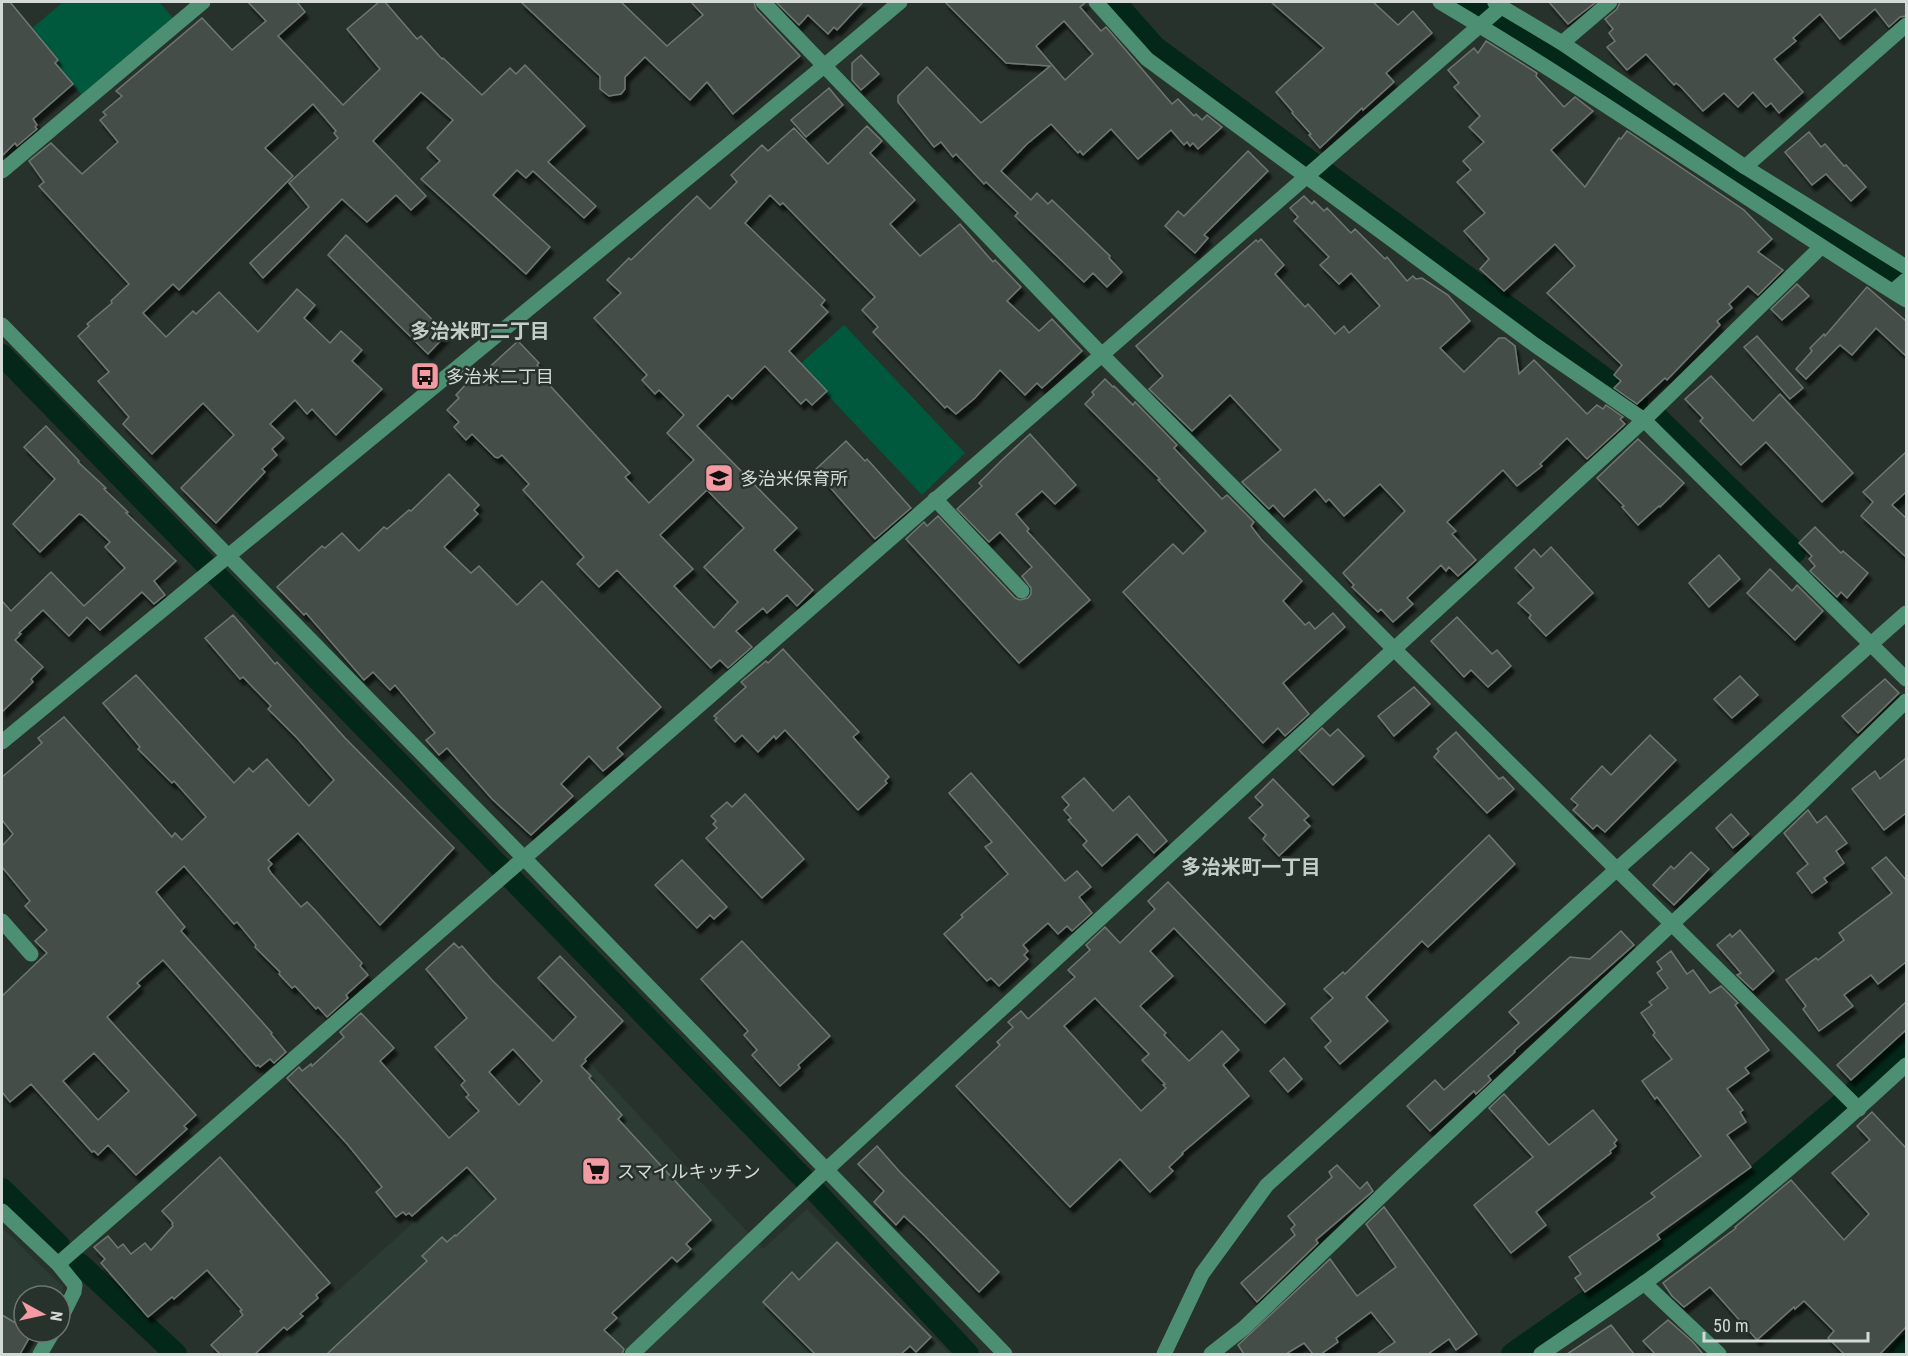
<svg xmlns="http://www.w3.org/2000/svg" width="1908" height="1356" font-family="'Roboto Condensed','Noto Sans JP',sans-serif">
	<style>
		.built { fill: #2c3c34 }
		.green { fill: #00583d }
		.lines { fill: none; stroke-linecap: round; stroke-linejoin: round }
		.canal { stroke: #032719; stroke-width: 22 }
		.building { fill: #444e49; stroke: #6e7873; stroke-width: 1.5; fill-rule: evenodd; filter: url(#shadow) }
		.minor { stroke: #4d8f72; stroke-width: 15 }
		.labels { text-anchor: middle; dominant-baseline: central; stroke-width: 5; stroke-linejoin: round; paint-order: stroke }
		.poi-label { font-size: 18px; fill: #d4dad7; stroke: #28322d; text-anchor: start }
		.neighbourhood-label { font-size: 20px; font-weight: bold; fill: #c3cec8; stroke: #28322d }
	</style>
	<defs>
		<filter id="shadow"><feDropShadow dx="3.5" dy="6" stdDeviation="1.5" flood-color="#0009"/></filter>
	</defs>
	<rect width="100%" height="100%" fill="#28322d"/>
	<g class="built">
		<path d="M590,1063L763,1249L807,1209L950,1354H268Z"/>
		<path d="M2,1228L63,1287L60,1302V1296H24V1332H45L32,1354H2Z"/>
	</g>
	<g class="green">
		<path d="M63,2H159L181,27L90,105L29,31Z"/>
		<path d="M844,325L965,453L922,495L799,365Z"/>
	</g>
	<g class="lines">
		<g class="canal">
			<path d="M1115,2L1155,47L1637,402"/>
			<path d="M1463,2L1535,44L1759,192L1906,285"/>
			<path d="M2,355L804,1179L968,1354"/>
			<path d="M1657,417L1795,552"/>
			<path d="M2,1189L59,1245"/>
			<path d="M80,1264L176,1354"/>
			<path d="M1512,1354L1713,1213L1840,1105L1906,1044"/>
			<path d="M1900,1354L1906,1346"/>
		</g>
	</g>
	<g class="building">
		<path d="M2,2H10L58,60L55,63L73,84L33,119L37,125L35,127L37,129L17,146L15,143L2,156Z"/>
		<path d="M248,2H297L305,12L278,36L343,105L380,69L347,29L379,2H385L417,39L421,36L442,59L443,58L482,95L510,68L516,74L525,65L585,126L548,162L596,206L584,218L533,171L526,178L517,170L493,195L550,247L526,274L421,179L440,161L427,148L453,120L421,92L373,141L426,196L411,210L396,195L367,222L342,199L263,278L250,263L309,207L289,183L338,138L334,133L336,131L313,104L265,148L293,176L179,290L173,284L143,313L166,337L193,311L196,314L219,292L258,332L297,289L315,305L304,318L330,343L341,331L362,350L352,361L382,389L336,435L312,409L307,414L295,400L270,424L284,438L272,449L277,455L262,469L265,472L216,523L181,488L234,435L203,403L152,454L123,424L129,417L98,381L109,372L78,336L89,326L87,324L112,303L111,301L129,284L39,186L44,182L29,161L51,143L82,174L118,142L100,120L106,115L103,112L122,96L116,91L202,18L232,50L266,21Z"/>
		<path d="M521,2H621L667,46L703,15L691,2H754L756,9L800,56L733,114L707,82L690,100L645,57L625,77V89L621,94L609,96L600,89V76Z"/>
		<path d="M776,2H863L837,30L834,27L828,34L808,15L799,25Z"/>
		<path d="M945,2H1086L1080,7L1101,31L1106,27L1172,104L1178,99L1194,116L1196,114L1202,120L1207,115L1222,127L1198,149L1193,143L1190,146L1187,142L1184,145L1171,130L1138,159L1111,129L1083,155L1080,151L1078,153L1051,124L1027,144L1001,171L1031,200L1037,193L1048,204L1052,200L1110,256L1109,258L1122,272L1107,287L1093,273L1084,282L1015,216L1018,213L986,182L984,184L956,154L953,157L941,142L934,147L898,102V96L927,67L981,123L1050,66L1006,63ZM1064,21L1093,54L1065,80L1036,46Z"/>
		<path d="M1271,2H1373L1398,25L1413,11L1432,33L1386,73L1394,82L1363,110L1362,108L1320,148L1309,135L1311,134L1292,113L1293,112L1276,92L1324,48Z"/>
		<path d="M1549,2H1596L1568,24Z"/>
		<path d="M1620,2H1906V16L1900,17L1889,27L1875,9L1840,39L1820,14L1793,38L1796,41L1774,59L1803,92L1779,113L1771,103L1766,107L1753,92L1738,107L1724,93L1703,111L1681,87L1676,83L1674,85L1646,54L1627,70L1607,47L1615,41L1609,33L1613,29L1605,19L1617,9Z"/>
		<path d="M1486,41L1537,73L1536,76L1564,107L1575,97L1593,111L1551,150L1585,187L1619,138L1621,139L1627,131L1744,210L1772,239L1758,252L1783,270L1758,295L1748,286L1729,304L1732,308L1717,321L1720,325L1667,380L1665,378L1637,404L1614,388L1621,381L1614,375L1622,365L1547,293L1575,266L1555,244L1504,291L1480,269L1489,259L1464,231L1485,213L1457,182L1471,170L1463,161L1484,142L1469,127L1480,116L1454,87L1459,83L1448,70L1474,48L1478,53Z"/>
		<path d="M861,55L879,74L861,90L852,80V63Z"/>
		<path d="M829,88L843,105L806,137L791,120Z"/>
		<path d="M867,126L882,141L870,153L915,200L890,224L920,256L960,224L993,262L995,260L1021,287L1007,301L1039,331L1052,319L1082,351L1042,388L1037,383L1025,395L1000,370L975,398L956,414L947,406L945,408L873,332L878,327L862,310L875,297L783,203L780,205L770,195L745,223L825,300L821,305L828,312L789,351L827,391L812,405L806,399L801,404L765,366L732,399L728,395L697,426L797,528L774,550L813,590L797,606L787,595L767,613L763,608L736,631L752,647L728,668L720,660L711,668L617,570L599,587L577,564L584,557L523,490L529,484L502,455L498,458L495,457L472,434L466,440L454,427L459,422L447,410L459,398L456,395L468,382L470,385L518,341L539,363L537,365L546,375L543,378L630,473L625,477L649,503L694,460L667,433L684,415L659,390L655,394L642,380L647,375L594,318L621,293L607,280L629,258L631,260L697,196L710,209L737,182L731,175L762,145L768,151L794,128L828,164ZM707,490L744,528L704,567L738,602L714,628L674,586L693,569L660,535Z"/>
		<path d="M1809,132L1821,147L1825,144L1844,166L1846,165L1866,187L1851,201L1826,174L1812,185L1785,152Z"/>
		<path d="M1248,151L1268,171L1204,235L1208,238L1195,253L1165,226L1178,211L1184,216Z"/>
		<path d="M1304,196L1312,204L1314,201L1324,211L1327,208L1351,233L1355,229L1385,259L1387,257L1407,281L1413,276L1416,279L1422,278L1448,295L1470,321L1440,348L1464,372L1499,338H1505L1515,346L1519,374L1534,360L1587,414L1597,405L1603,409L1606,405L1623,417L1620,419L1625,424L1587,459L1567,438L1540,464L1542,466L1517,486L1503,470L1447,522L1456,531L1452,534L1476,560L1458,576L1449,567L1446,571L1441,565L1407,598L1413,604L1393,622L1381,609L1378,612L1352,587L1354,585L1343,573L1405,511L1380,484L1344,516L1329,499L1326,502L1315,489L1284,517L1273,505L1269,509L1242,482L1281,450L1230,395L1192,431L1149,389L1163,376L1136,346L1256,240L1258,242L1261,239L1284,265L1275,274L1305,307L1308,304L1335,334L1344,326L1349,333L1380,306L1351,273L1339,284L1320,265L1329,257L1294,221L1298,217L1290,208Z"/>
		<path d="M346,235L447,334L428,354L328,255Z"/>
		<path d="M1797,284L1809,296L1782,320L1771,309Z"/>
		<path d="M1867,287L1906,321V356L1876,328L1852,355L1840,345L1806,379L1796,369L1812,351L1810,348L1824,334L1825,336Z"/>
		<path d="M1757,336L1803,388L1790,399L1744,347Z"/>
		<path d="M1711,376L1753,421L1780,394L1853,473L1822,502L1766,442L1741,465L1700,421L1703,418L1685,399Z"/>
		<path d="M1105,379L1113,387L1114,386L1133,405L1135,402L1177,445L1174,448L1222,499L1227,495L1254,522L1251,526L1261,539L1302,581L1283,601L1305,625L1309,622L1315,629L1333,613L1345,627L1283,683L1309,714L1285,736L1278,728L1263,743L1123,592L1173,544L1183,554L1206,531L1158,480L1160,479L1085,404L1094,395L1092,392Z"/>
		<path d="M46,426L79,461L78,462L106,488L104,489L128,512L126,513L176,561L154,581L165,595L154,604L142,592L100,630L87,617L69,636L43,610L19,633L21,634L15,640L43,667L31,679L33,682L2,712V601L11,611L51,572L84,606L125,568L105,547L110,542L82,515L79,514L40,552L13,524L55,479L24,447Z"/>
		<path d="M1030,434L1076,485L1055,504L1042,491L1016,514L1029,529L1027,531L1090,600L1019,663L906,539L924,522L927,526L938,516L1015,598L1020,600L1028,598L1031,594V588L1022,576L1032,567L1000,532L989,542L957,509L982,486L979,483L1002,460Z"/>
		<path d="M1638,439L1684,483L1660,507L1659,506L1638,525L1622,507L1624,506L1597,478Z"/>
		<path d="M846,441L865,461L867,459L911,508L875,539L815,470Z"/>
		<path d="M1906,452V492L1892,505L1906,518V557L1861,516L1873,502L1863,492Z"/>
		<path d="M449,474L479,505L474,510L478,514L444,547L471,573L479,566L517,605L542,581L661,707L617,748L623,754L603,771L589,756L561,784L573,796L531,835L492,799L447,748L439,755L426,740L435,733L395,685L390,690L373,672L364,680L306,613L304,615L277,587L322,546L325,548L342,533L359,551L384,527L387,529L409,510L411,511Z"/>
		<path d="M1815,527L1841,553L1843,551L1868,573L1847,598L1841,592L1837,597L1810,571L1815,566L1809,559L1812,556L1799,543Z"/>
		<path d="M1551,547L1593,593L1546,636L1529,618L1531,615L1518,603L1534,588L1515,568L1534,549L1541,557Z"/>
		<path d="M1719,555L1740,579L1709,607L1689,583Z"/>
		<path d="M1770,569L1792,591L1797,585L1823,611L1795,640L1747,593Z"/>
		<path d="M233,615L275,664L277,662L345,738L454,848L380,925L298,833L268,860L272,864L268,868L271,873L301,907L307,902L315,910L362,963L360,966L368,975L346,995L348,998L327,1017L318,1007L316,1009L295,986L292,988L279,974L280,972L255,947L256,945L237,922L234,924L184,866L156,892L185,927L181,931L272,1033L271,1034L286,1052L274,1063L270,1059L260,1067L258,1065L256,1066L163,960L137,983L140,986L107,1017L196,1115L184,1126L187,1129L136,1175L108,1145L98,1155L94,1151L92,1152L31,1084L10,1102L2,1092V996L47,953L35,941L47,930L25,906L30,901L2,867V846L13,834L2,820V777L42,743L38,738L64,717L172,837L175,833L182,840L206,817L174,781L172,783L138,749L140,747L103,703L136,675L234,783L249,768L253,772L267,759L309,806L334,780L297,738L268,709L271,706L243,677L240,679L205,638ZM94,1053L129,1091L98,1120L63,1081Z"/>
		<path d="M1457,617L1492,654L1497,650L1511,666L1488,687L1471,670L1464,677L1431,641Z"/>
		<path d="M783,649L859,732L853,737L889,777L885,781L887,783L858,810L785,730L776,739L774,736L758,752L742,735L735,742L715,720L717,718L714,716L746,687L741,682L766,661L768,663Z"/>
		<path d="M1740,676L1758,695L1732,718L1714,699Z"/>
		<path d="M1885,679L1899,693L1858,733L1842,716Z"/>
		<path d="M1414,687L1430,704L1394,736L1378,716Z"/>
		<path d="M1322,728L1330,736L1338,729L1364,756L1333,785L1299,750Z"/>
		<path d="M1456,732L1499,779L1503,777L1514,789L1487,813L1434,757L1439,751L1437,749Z"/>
		<path d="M1650,735L1676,760L1605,832L1597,825L1593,829L1573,810L1578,805L1571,799L1602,766L1611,775Z"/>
		<path d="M1906,758V813L1884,830L1852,789L1875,771L1880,779Z"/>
		<path d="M971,773L1065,881L1077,871L1091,887L1079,897L1092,913L1072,931L1067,926L1058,934L1048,923L1023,945L1028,951L1024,955L1028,959L999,986L991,978L987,981L944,934L963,917L961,915L1008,874L985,847L992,842L949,793Z"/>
		<path d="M1084,778L1113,811L1129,796L1167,841L1154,853L1137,834L1102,866L1083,845L1087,841L1068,820L1071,818L1064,810L1069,805L1062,797Z"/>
		<path d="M1273,779L1309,816L1304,820L1310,826L1279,856L1263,839L1266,835L1249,818L1263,805L1255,797Z"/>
		<path d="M745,794L804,859L762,898L706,838L717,828L713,824L716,821L711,816L727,802L732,807Z"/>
		<path d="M1808,810L1817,823L1826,816L1847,843L1836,851L1844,863L1824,878L1827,882L1812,893L1797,873L1808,864L1784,833Z"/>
		<path d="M1731,814L1749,834L1733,848L1716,828Z"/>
		<path d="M1489,835L1515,864L1428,947L1422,941L1366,997L1388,1021L1340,1064L1325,1047L1331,1041L1311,1018L1333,998L1324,989L1343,972L1345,974Z"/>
		<path d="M1691,852L1709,869L1674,905L1653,885L1671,866L1674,869Z"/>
		<path d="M1886,857L1906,880V962L1878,984L1871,975L1844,995L1853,1006L1819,1031L1803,1009L1806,1006L1786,980L1816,958L1818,960L1844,940L1839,933L1892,893L1872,868Z"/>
		<path d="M682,860L727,907L714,919L710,915L697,928L655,885Z"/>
		<path d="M1168,882L1285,1004L1265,1023L1174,928L1150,951L1173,976L1140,1006L1166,1033L1164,1035L1189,1061L1222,1031L1239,1050L1223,1065L1249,1096L1182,1153L1183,1154L1169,1167L1173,1171L1150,1192L1120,1159L1070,1207L956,1086L1000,1045L997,1042L1013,1027L1008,1022L1021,1011L1028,1019L1075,977L1068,970L1090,950L1086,945L1105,927L1120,943L1155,909L1148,901ZM1095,998L1149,1054L1142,1060L1165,1084L1163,1085L1166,1088L1141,1111L1064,1026Z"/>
		<path d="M1740,930L1774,971L1753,990L1737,975L1741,973L1717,945L1730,934L1732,937Z"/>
		<path d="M1621,931L1634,945L1514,1051L1515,1052L1488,1076L1491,1080L1476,1094L1474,1091L1430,1131L1407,1106L1435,1080L1444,1090L1519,1023L1509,1012L1570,957L1590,959Z"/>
		<path d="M742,941L830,1036L798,1065L800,1068L780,1086L752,1055L757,1050L744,1035L748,1031L701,979Z"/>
		<path d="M454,943L459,948L462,946L492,980L553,1041L576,1017L538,978L560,956L623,1021L585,1059L586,1061L581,1066L591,1076L589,1078L622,1115L618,1119L711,1220L686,1244L691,1249L677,1262L672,1257L612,1313L617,1318L604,1330L624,1349L622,1354H327L427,1261L422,1256L442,1237L447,1242L455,1235L456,1236L496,1199L467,1167L412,1216L409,1213L406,1215L403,1212L396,1217L376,1192L382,1187L348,1145L287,1078L299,1067L302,1071L311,1064L312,1066L344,1037L340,1032L361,1013L394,1048L380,1061L449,1138L479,1111L466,1097L469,1095L461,1085L465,1081L435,1047L467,1018L426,969ZM513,1049L542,1081L519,1105L489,1072Z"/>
		<path d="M1671,951L1687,974L1693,970L1710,993L1721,986L1738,1003L1735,1005L1769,1050L1745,1068L1749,1073L1727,1089L1743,1110L1740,1112L1746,1122L1727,1135L1751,1167L1657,1235L1660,1239L1585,1292L1575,1278L1581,1274L1569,1257L1655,1197L1651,1193L1701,1156L1657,1097L1655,1099L1642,1081L1672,1059L1653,1035L1655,1033L1641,1013L1652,1005L1649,1002L1668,988L1657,973L1662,969L1657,962Z"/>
		<path d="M1906,1002V1030L1851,1080L1837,1065Z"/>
		<path d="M1284,1058L1302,1079L1288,1092L1270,1071Z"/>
		<path d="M1504,1094L1549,1145L1593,1110L1617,1140L1614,1143L1616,1146L1610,1151L1611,1153L1536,1212L1546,1225L1511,1253L1474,1205L1533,1157L1489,1108Z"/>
		<path d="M1872,1112L1906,1148V1327L1880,1354H1844L1828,1338L1834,1331L1804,1301L1795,1309L1794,1307L1757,1340L1710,1287L1684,1307L1672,1296L1663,1283L1736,1228L1735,1227L1791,1180L1844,1240L1869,1214L1832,1173L1870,1140L1857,1126Z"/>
		<path d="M877,1146L899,1171L999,1272L979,1292L925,1236L904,1216L896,1225L874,1202L884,1191L858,1164Z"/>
		<path d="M220,1157L330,1283L316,1295L318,1298L300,1314L303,1316L287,1330L284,1327L255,1354H220L211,1345L243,1315L240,1311L242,1310L207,1270L174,1299L172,1297L148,1317L101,1263L105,1259L94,1247L108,1236L118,1248L123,1244L131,1254L145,1243L151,1250L173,1226L172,1224L173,1223L162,1211Z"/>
		<path d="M1337,1165L1360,1189L1367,1182L1373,1191L1316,1240L1318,1243L1257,1302L1241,1283L1295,1235L1291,1229L1295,1225L1288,1216L1332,1177L1329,1172Z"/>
		<path d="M1384,1207L1477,1334L1456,1350L1449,1339L1428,1354H1377L1395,1342L1371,1312L1336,1338L1338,1342L1321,1354H1313L1304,1343L1286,1354H1244L1238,1345L1330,1259L1357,1296L1396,1267L1366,1224Z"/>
		<path d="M837,1242L931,1337L916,1352L910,1346L901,1354H815L763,1302L792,1272L799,1280Z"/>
		<path d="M2,1315L24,1328V1332L32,1333L20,1354H2Z"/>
		<path d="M1668,1320L1693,1342L1703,1354H1655L1643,1341Z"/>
		<path d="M1611,1325L1634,1354H1567Z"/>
	</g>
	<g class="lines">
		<g class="minor">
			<path d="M763,2L1102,355L1394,649L1859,1109"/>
			<path d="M1096,2L1147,59L1535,345L1644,420L1906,679"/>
			<path d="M1440,2C1599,96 1750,203 1906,300"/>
			<path d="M1495,3L1562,43L1745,167L1906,267"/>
			<path d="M1562,43L1610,2"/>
			<path d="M1745,167L1906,25"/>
			<path d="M2,171L203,2"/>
			<path d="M1893,291L1906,280"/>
			<path d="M2,325L524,858L1005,1354"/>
			<path d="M935,499L1022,591"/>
			<path d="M2,742L824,66L900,2"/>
			<path d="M2,921L31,954"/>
			<path d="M2,1211L58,1264L75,1285L74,1292L60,1320"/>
			<path d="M58,1264L1501,7"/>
			<path d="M1644,1283L1719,1354"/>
			<path d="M40,1354L53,1332"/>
			<path d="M632,1354L826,1170L1644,420L1821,247"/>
			<path d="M1164,1354L1202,1274L1267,1185L1616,870L1906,613"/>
			<path d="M1211,1354L1244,1328L1399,1179L1799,805L1906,701"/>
			<path d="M1541,1354C1575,1331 1609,1308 1643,1284C1735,1217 1823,1142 1906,1065"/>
		</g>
	</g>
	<defs>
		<g id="bus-square" transform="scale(1.5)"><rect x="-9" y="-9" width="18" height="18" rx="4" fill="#f49aa3" stroke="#28322d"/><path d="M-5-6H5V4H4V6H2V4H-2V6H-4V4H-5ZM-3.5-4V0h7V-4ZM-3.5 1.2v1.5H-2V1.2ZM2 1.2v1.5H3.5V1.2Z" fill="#111"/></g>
		<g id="school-square" transform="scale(1.5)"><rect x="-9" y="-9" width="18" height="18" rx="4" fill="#f49aa3" stroke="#28322d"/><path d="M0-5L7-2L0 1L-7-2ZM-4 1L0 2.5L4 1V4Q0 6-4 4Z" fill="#111"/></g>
		<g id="supermarket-square" transform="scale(1.5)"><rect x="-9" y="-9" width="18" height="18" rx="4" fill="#f49aa3" stroke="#28322d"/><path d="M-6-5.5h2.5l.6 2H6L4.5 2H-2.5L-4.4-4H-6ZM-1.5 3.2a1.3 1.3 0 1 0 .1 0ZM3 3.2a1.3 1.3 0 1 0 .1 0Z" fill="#111"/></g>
	</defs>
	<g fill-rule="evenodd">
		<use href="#bus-square" x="425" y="376"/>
		<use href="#school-square" x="719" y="478"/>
		<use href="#supermarket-square" x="596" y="1171"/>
	</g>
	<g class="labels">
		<g class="poi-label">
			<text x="446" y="376">多治米二丁目</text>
			<text x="740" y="478">多治米保育所</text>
			<text x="617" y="1171">スマイルキッチン</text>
		</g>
		<g class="neighbourhood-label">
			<text x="480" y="331">多治米町二丁目</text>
			<text x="1251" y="867">多治米町一丁目</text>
		</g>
	</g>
	<rect width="1908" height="1356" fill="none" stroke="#d4dad7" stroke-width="6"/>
	<g transform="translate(42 1314) rotate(98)"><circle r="28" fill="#28322d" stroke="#6d7571" stroke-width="1.5"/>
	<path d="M0-4.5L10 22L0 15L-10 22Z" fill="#f49aa3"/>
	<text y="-9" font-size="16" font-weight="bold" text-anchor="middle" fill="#d4dad7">N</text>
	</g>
	<path d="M1704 1332v9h164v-9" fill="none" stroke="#d4dad7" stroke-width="3"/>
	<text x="1713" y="1332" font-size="18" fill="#d4dad7" stroke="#28322d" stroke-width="4.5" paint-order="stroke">50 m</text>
</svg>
